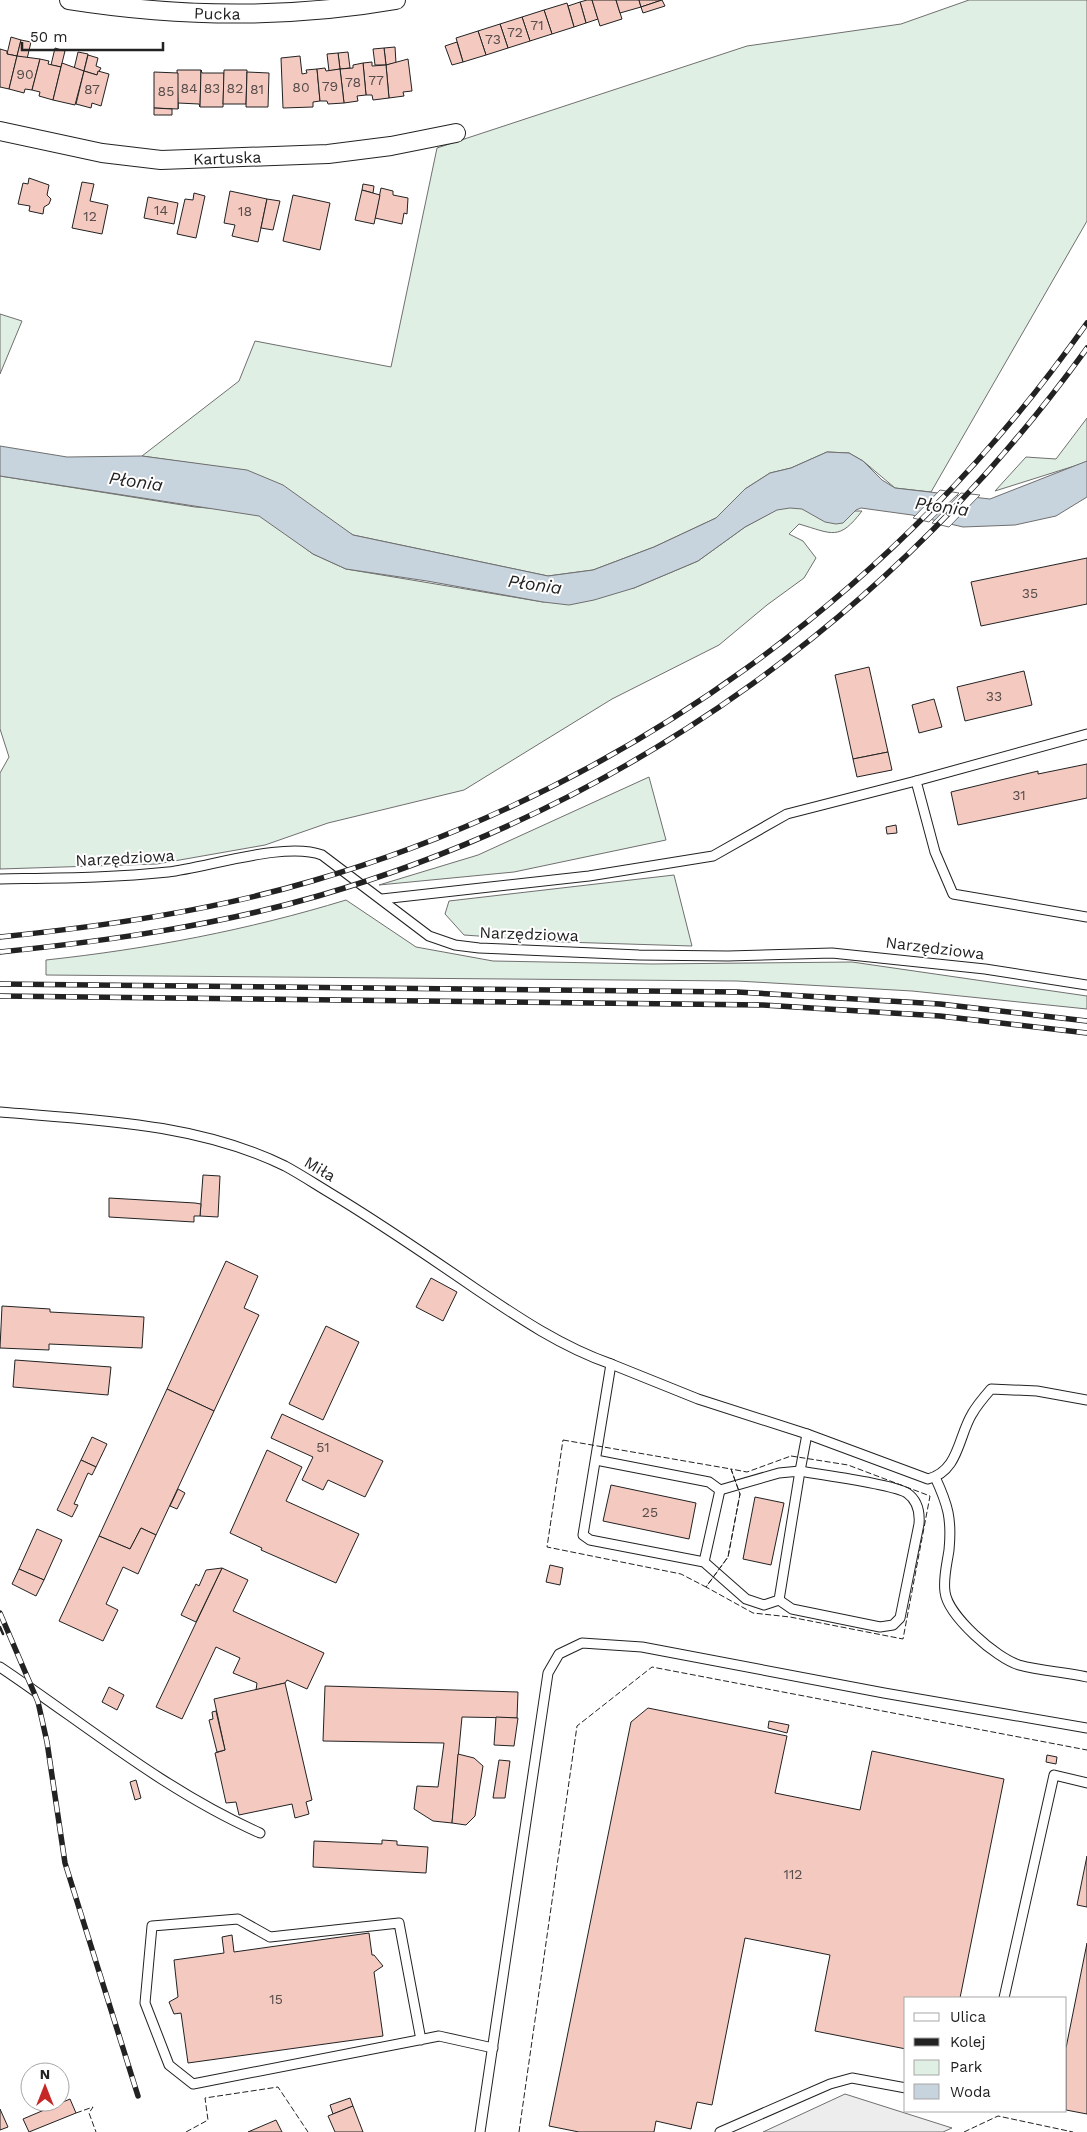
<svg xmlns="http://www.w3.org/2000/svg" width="1087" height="2132" font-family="'Work Sans',sans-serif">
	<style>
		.green { fill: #e0efe3; stroke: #6f6f6f }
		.parking { fill: #ededed; stroke: #6f6f6f }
		.water { fill: #c7d3dd; stroke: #6f6f6f }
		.pier { fill: #fff; stroke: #6f6f6f }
		.building { fill: #f3c9c0; stroke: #222 }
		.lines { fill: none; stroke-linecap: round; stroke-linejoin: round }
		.lane-casing { stroke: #222; stroke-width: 11 }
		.street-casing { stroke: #222; stroke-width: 20 }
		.lane { stroke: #fff; stroke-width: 9 }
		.street { stroke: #fff; stroke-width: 18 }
		.rail-casing { stroke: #222; stroke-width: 5.5 }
		.rail { stroke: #fff; stroke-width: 4; stroke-dasharray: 11; stroke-linecap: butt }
		.fence { stroke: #222; stroke-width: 1; stroke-dasharray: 6 2.5; stroke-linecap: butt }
		.wall { stroke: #222; stroke-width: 2.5 }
		.labels { text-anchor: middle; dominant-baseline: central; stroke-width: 4; stroke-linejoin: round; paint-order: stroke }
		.number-label { font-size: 14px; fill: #564c4a }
		.street-label { font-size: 16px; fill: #222; stroke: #fff }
		.water-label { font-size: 18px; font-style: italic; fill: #222; stroke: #fff }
	</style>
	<rect width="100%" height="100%" fill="#fff"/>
	<g class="green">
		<path d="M969,0H1087V221L931,492L895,488L863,461L849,453L827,452L791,468L770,473L745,489L716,518L654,547L593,570L548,576L353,535L247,471L142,456L239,381L255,341L391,367L437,148L747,46L901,24Z"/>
		<path d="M0,314L22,321L0,374Z"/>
		<path d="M1087,418V462L995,491L1026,457L1056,459Z"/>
		<path d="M0,476L195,507L257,512L313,554L346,569L543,602L634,588L698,561L745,527L798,498L833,511H862C839,541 833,534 799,524L789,534L803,541L816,558L804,578L767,605L719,645L612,699L464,790L328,823L265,845L157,864L0,869V773L9,757L0,729Z"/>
		<path d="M649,777L666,840L514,872L379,885L478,855Z"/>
		<path d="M674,875L692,946L563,942L464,935L445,914L449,901Z"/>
		<path d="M346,900L416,947L493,961L652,964L852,962L1087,996V1009L912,991L737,981L46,975V960C148,949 248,930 346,900Z"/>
	</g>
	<path class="parking" d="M845,2094L952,2128L943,2132H763Z"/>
	<path class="water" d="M0,446L67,457L142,456L247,470L283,485L353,535L548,576L593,570L654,547L716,518L745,489L770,473L791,468L827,452L849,453L863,461L882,480L895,488L990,499L1087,461V497L1056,516L1015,525L963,527L912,515L861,508L856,510L843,523L836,524L825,522L802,509L790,508L777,510L745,527L698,561L634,588L594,600L569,605L543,602L427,581L346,569L313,554L259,516L0,476Z"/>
	<g class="pier">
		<path d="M940,490L959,493L929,522L913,518Z"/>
		<path d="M961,493L980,495L949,527L932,523Z"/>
	</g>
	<g class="building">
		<path d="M587,0H592L598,19L586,23L580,2Z"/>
		<path d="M592,0H616L622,19L600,26Z"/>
		<path d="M616,0H639L641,7L620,13Z"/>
		<path d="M639,0H662L641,7Z"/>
		<path d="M662,0L665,6L643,13L641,7Z"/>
		<path d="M580,2L586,23L574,27L568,6Z"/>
		<path d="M567,3L574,27L552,34L544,10Z"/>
		<path d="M544,10L552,34L530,41L522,17Z"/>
		<path d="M522,17L530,41L508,48L500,24Z"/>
		<path d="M500,24L508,48L486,55L478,31Z"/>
		<path d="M478,31L486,55L463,62L456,38Z"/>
		<path d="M11,37L21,40L17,56L7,54Z"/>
		<path d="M21,40L31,42L27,59L17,56Z"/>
		<path d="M457,42L463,62L452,65L445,46Z"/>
		<path d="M395,47L396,63L386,65L384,48Z"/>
		<path d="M55,48L65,51L61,67L51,65Z"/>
		<path d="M384,48L386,65H375L373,49Z"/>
		<path d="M0,49L7,51V54L17,56L9,89L0,87Z"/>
		<path d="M78,52L88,54L84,71L74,69Z"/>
		<path d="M348,52L350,68L340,69L338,53Z"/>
		<path d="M338,53L340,69L329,71L327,54Z"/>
		<path d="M88,55L98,58L96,66L101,68L97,75L84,71Z"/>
		<path d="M17,56L40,59L32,90L25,89L24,93L9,89Z"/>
		<path d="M300,56L302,74L307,73L306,70L317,69L320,101L313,102V107L283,108L281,58Z"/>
		<path d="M40,59L49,61L48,64L61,67L53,100L39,96L40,92L32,90Z"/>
		<path d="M408,59L412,91L403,92L404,96L389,98L386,65Z"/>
		<path d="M372,62V66L386,65L389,98L373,100L372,95H366L363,63Z"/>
		<path d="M62,63L84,71L75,105L53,100Z"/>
		<path d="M363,63L366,95L357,96L358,101L344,103L340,69L353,68V65Z"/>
		<path d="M325,68L326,71L340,69L344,103L328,104L327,101H320L317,69Z"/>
		<path d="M177,70H201L200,107L199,104L178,103V109Z"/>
		<path d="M201,70L202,73H224L223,107H200Z"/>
		<path d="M224,70H247L246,104H223Z"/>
		<path d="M84,71L97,75L98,71L109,74L101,106L92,103L91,108L76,104Z"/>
		<path d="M154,72L178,73V109L154,108Z"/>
		<path d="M247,72L269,73L268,107H246Z"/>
		<path d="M154,108L172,109V115H154Z"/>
		<path d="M29,178L49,185L47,195L51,199L49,204L44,207L43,214L29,211L30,206L18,204L23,183L28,184Z"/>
		<path d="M82,182L94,184L90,201L108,205L102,234L72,228Z"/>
		<path d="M363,184L374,186L373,193L362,190Z"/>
		<path d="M381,188L393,191V195L408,198L407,214L404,213L402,224L375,218Z"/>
		<path d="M362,190L380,195L374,224L355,220Z"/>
		<path d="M230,191L267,199L258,242L232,236L235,225L224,223Z"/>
		<path d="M194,193L205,196L196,238L177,234L185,199L193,200Z"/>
		<path d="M293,195L330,203L320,250L283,241Z"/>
		<path d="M148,197L178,203L174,224L144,218Z"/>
		<path d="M267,199L280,201L273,230L261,228Z"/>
		<path d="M1087,558V604L981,626L971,582Z"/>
		<path d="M869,667L888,752L853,759L835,675Z"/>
		<path d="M1024,671L1032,705L965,721L957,687Z"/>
		<path d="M934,699L942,727L919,733L912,705Z"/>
		<path d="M888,752L892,770L857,777L853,759Z"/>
		<path d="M1087,764V798L958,825L951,792L1038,771V774Z"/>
		<path d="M896,825L897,833L887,834L886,827Z"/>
		<path d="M203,1175L220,1176L218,1217L200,1216Z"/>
		<path d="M109,1198L195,1203L201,1204L200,1216H194V1222L109,1217Z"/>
		<path d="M226,1261L258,1276L244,1308L259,1315L214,1411L167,1389Z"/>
		<path d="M431,1278L457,1292L443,1321L416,1307Z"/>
		<path d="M2,1306L50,1309V1312L144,1317L142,1348L49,1344V1350L0,1348Z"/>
		<path d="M326,1326L359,1342L323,1420L289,1404Z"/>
		<path d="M15,1360L111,1367L108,1395L13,1387Z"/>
		<path d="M167,1389L214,1411L156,1535L141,1528L130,1549L99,1536Z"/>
		<path d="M282,1414L383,1461L365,1497L328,1480L323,1490L302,1480L313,1457L271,1438Z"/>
		<path d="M92,1437L107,1444L96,1467L81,1460Z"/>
		<path d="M267,1450L302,1467L286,1501L359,1534L336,1583L261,1550L262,1548L230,1533Z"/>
		<path d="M81,1460L96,1467L92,1475L88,1473L74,1504L78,1505L72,1517L57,1510Z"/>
		<path d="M611,1485L696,1503L689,1539L603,1521Z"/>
		<path d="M178,1489L185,1493L177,1509L170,1506Z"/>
		<path d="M755,1497L784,1503L771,1565L743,1559Z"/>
		<path d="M141,1528L156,1535L138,1574L123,1567L106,1604L118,1610L103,1641L59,1621L99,1536L130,1549Z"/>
		<path d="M37,1529L62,1540L44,1580L19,1569Z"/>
		<path d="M550,1565L563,1568L560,1585L546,1582Z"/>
		<path d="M222,1568L248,1580L233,1611L324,1653L307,1689L287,1680L285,1683L256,1690L257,1683L233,1673L240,1658L216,1647L182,1719L156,1707Z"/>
		<path d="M222,1568L196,1622L181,1615L196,1584L199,1586L206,1570Z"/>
		<path d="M19,1569L44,1580L36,1596L12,1584Z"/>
		<path d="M285,1683L312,1800L306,1802L309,1814L295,1818L292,1804L239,1815L236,1802L226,1803L215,1753L225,1750L214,1699Z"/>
		<path d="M325,1686L518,1692L517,1718L462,1717L452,1823L433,1821L414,1809L417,1786L438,1787L444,1743L323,1741Z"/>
		<path d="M109,1687L124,1695L117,1710L102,1702Z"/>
		<path d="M648,1708L787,1736L775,1793L860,1810L872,1751L1004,1779L960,1998H906V2049L815,2031L830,1955L745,1938L712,2105L697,2102L691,2129L656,2121L654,2132H579L549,2126L631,1722Z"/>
		<path d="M216,1711L225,1750L217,1752L209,1720L213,1719L212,1712Z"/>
		<path d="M496,1717L518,1718L514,1746L494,1745Z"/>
		<path d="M769,1721L789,1725L787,1733L768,1728Z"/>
		<path d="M458,1754L474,1758L483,1766L475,1816L466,1825L452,1823Z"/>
		<path d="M1047,1755L1057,1757L1056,1764L1046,1762Z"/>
		<path d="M499,1760L510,1761L505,1798H493Z"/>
		<path d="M136,1780L141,1798L135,1800L130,1782Z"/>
		<path d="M382,1840L397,1841V1845L428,1847L426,1873L313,1867L314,1841L382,1844Z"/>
		<path d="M1087,1856V1907L1077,1905Z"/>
		<path d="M369,1933L372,1955H374L383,1966L374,1972L383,2036L188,2063L181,2013L174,2014L169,2002L178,1997L174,1960L224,1953L222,1937L232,1935L234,1952Z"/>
		<path d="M1087,1943V2114L1066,2110V2048Z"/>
		<path d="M350,2098L353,2106L333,2114L330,2105Z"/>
		<path d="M70,2099L76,2113L29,2132L23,2119Z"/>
		<path d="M353,2106L363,2132H335L328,2116Z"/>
		<path d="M0,2109L8,2127L0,2130Z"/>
		<path d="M276,2120L282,2132H248Z"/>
	</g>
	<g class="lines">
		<g class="lane-casing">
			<g id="lane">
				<path d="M1087,734L916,781L935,852L953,894L1087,917"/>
				<path d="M0,879C56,878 112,878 168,872C209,867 286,841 322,855L429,936L455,945L479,948L639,955L728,956L832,953L985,969L1087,985"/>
				<path d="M382,899L589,876L713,856L787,814L916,781"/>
				<path d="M0,1112C96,1120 197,1123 285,1166C300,1174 315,1184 330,1193C380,1223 428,1256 476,1289C519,1318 562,1347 611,1364L583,1535L590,1540L704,1562L746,1599L764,1605L779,1600L800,1471L779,1473L720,1490L709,1482L596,1460"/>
				<path d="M611,1364L698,1399L807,1434L928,1479C959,1471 958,1437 972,1414C977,1405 984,1397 991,1389L1037,1391L1087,1400"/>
				<path d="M935,1477C948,1505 952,1519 949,1550C947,1564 943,1578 945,1592C948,1616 996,1658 1019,1665C1041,1671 1065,1672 1087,1677"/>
				<path d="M704,1562L720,1490"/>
				<path d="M779,1600L792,1609L880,1627L893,1625L900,1618L919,1524C920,1512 917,1500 907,1493C893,1484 821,1475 800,1471L807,1434"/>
				<path d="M0,1667C85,1724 165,1791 260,1833"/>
				<path d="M1004,1998L1054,1775L1087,1783"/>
				<path d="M421,2040L399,1923L270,1937L238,1919L152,1926L145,2003L169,2065L193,2084L439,2036L493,2048"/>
				<path d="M480,2132L548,1673L559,1654L582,1643L642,1647L884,1693L1087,1728"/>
				<path d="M720,2132L830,2084L852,2078L906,2088"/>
			</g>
		</g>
		<g class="street-casing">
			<g id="street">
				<path id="s1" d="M69,0C177,17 288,19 396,0"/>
				<path id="s2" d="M0,131L102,153L161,160L328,154L391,146L456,133"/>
			</g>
		</g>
		<use href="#lane" class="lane"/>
		<use href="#street" class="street"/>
		<g class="rail-casing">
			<g id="rail">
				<path d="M0,937C106,926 210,911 312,881C626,790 899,590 1087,323"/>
				<path d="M0,952C107,941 214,926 318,896C631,805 897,611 1087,348"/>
				<path d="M0,984L737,992L940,1004L1087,1021"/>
				<path d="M0,996L763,1005L940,1016L1087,1033"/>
				<path d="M0,1613L38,1702L47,1742L65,1863L138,2096"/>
			</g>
		</g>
		<use href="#rail" class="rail"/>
		<g class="fence">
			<path d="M563,1440L731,1469L740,1494L728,1557L706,1587L681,1574L547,1547Z"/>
			<path d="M791,1456L848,1465L930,1496L903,1639L790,1617L753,1613L706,1587L728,1557L740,1494L731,1469L747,1472Z"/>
			<path d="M76,2113L93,2107L89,2113L96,2132"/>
			<path d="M186,2132L208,2120L205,2098L278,2087L308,2132"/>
			<path d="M519,2132L577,1726L652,1667L1087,1750"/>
			<path d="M964,2132L998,2116L1073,2132"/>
		</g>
		<path class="wall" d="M0,1627L3,1634"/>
	</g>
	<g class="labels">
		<g class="number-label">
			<text x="537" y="25">71</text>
			<text x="515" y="32">72</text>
			<text x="493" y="39">73</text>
			<text x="25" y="74">90</text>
			<text x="376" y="80">77</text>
			<text x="353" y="82">78</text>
			<text x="330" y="86">79</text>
			<text x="301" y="87">80</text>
			<text x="189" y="88">84</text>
			<text x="212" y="88">83</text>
			<text x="235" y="88">82</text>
			<text x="92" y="89">87</text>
			<text x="257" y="89">81</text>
			<text x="166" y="91">85</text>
			<text x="161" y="210">14</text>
			<text x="245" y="211">18</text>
			<text x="90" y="216">12</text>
			<text x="1030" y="593">35</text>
			<text x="994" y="696">33</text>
			<text x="1019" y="795">31</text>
			<text x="323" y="1447">51</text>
			<text x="650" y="1512">25</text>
			<text x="793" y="1874">112</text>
			<text x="276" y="1999">15</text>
		</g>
		<g class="street-label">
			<text stroke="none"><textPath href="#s1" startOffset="149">Pucka</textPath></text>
			<text stroke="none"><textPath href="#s2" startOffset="230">Kartuska</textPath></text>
			<text transform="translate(125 858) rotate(-3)">Narzędziowa</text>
			<text transform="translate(529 934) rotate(2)">Narzędziowa</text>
			<text transform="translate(935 948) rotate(7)">Narzędziowa</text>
			<text transform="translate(320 1169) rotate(31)">Miła</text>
		</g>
		<g class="water-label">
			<text transform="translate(136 481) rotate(8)">Płonia</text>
			<text transform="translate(942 506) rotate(8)">Płonia</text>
			<text transform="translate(535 584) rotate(8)">Płonia</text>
		</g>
	</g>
	<rect x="904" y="1997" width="162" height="115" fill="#ffffff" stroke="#a7a7a7"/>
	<rect x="914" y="2013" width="25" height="8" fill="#ffffff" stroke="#a7a7a7"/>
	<text x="950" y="2022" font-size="15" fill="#222222">Ulica</text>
	<rect x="914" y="2038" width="25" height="8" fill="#222222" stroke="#a7a7a7"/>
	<text x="950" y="2047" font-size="15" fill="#222222">Kolej</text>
	<rect x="914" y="2060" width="25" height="15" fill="#e0efe3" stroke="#a7a7a7"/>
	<text x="950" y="2072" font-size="15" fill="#222222">Park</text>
	<rect x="914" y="2084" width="25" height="15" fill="#c7d3dd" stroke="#a7a7a7"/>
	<text x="950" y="2097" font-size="15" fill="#222222">Woda</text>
	<g transform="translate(45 2087)"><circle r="24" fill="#ffffff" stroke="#a7a7a7"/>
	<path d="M0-4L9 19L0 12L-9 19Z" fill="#c62828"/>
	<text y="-8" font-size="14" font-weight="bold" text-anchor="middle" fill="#222222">N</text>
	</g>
	<path d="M22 42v8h141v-8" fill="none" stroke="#222222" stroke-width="2.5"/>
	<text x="30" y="42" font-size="15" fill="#222222" stroke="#ffffff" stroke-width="4" paint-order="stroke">50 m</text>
</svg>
